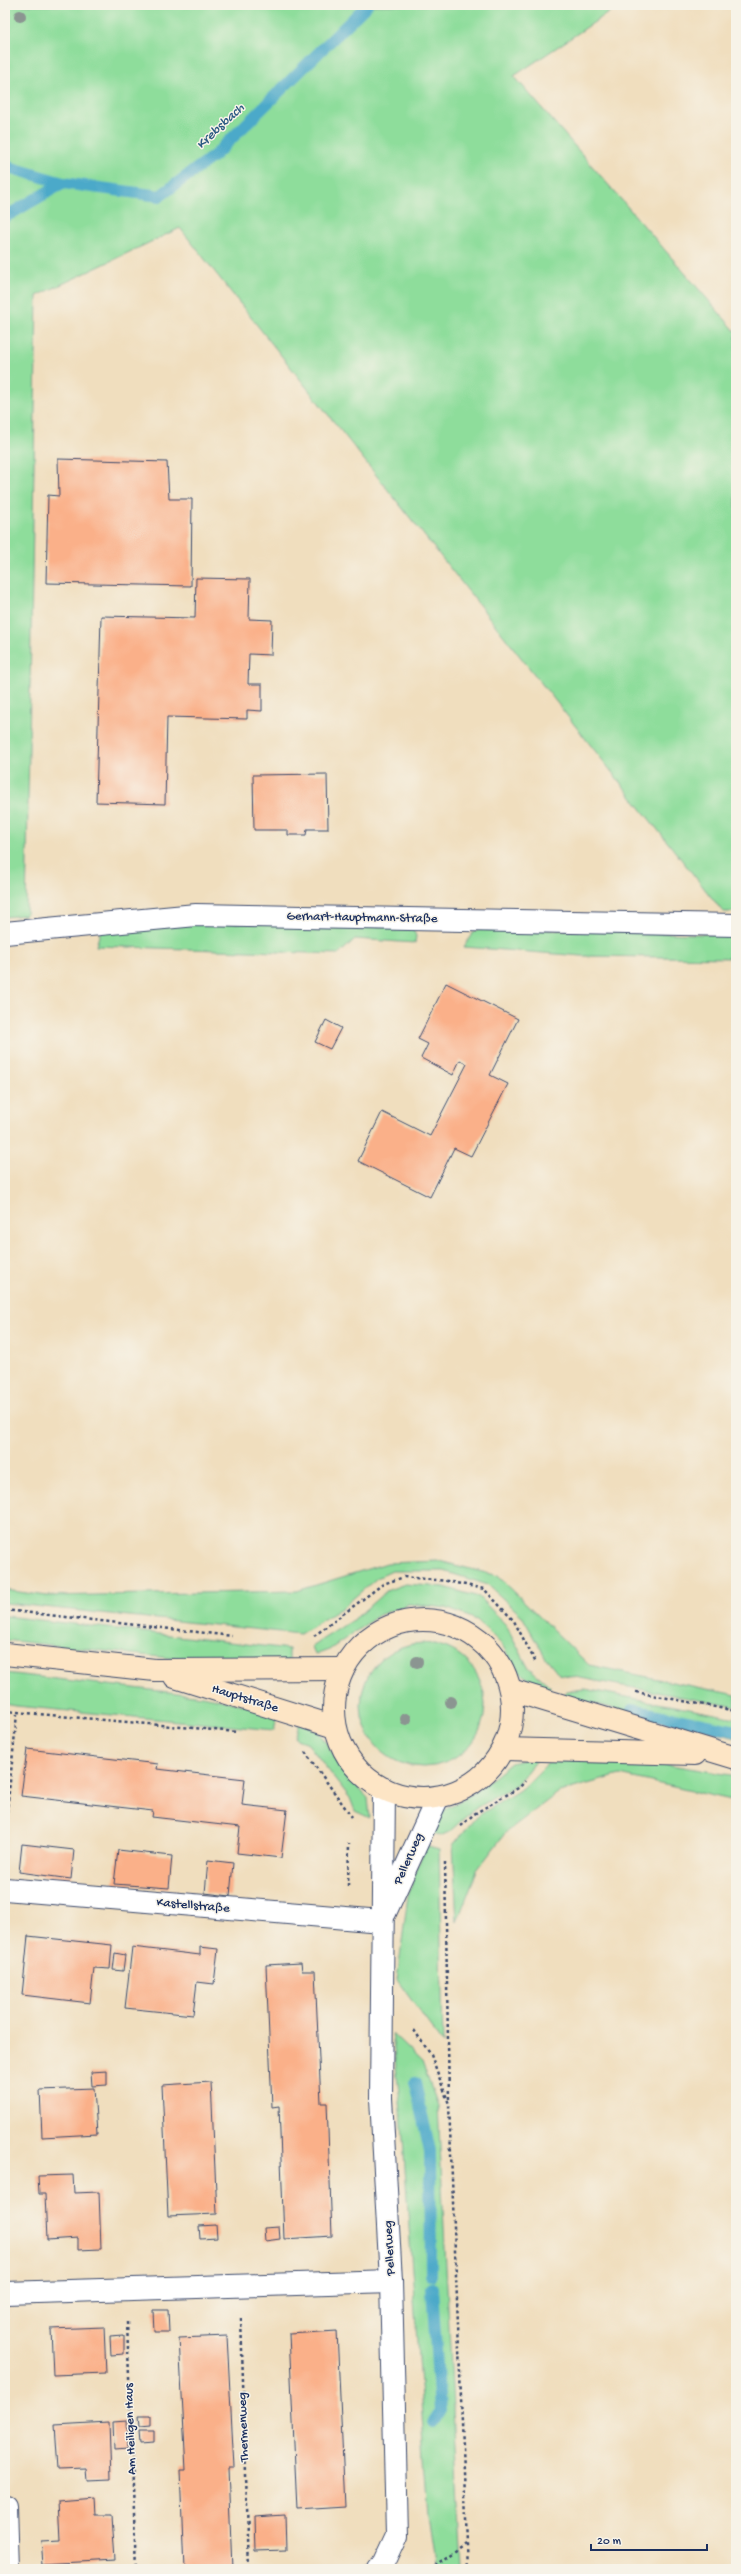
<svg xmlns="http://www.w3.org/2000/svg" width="741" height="2574" font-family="'Gochi Hand',sans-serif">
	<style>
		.green { fill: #8edd9b; stroke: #54867c }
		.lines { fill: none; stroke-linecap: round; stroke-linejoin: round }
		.stream { stroke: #4ba9c9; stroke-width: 12 }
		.building { fill: #fab089 }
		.street-casing { stroke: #3b496c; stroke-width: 24 }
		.secondary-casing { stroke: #3b496c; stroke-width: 24 }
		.path { stroke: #3b496c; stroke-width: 2.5; stroke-dasharray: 3 3; stroke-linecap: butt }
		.street { stroke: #fff; stroke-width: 22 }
		.secondary { stroke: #fde5c5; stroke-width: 22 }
		.tree { fill: #8b9591 }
		.labels { text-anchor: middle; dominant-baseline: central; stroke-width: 3; stroke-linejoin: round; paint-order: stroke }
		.street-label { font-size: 13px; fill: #1b2f5e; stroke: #f7f3e8 }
		.water-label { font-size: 14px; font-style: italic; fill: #2c5a83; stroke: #f7f3e8 }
	</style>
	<rect width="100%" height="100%" fill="#f7f3e8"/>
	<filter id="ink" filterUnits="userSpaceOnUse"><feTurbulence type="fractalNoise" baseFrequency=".025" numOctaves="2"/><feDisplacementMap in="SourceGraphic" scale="8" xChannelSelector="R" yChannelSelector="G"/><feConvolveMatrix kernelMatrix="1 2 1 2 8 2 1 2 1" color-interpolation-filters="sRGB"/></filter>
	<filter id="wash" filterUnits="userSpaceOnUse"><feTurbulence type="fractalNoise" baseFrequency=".012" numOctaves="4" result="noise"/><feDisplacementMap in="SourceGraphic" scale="16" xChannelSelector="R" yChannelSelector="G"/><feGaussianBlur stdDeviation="0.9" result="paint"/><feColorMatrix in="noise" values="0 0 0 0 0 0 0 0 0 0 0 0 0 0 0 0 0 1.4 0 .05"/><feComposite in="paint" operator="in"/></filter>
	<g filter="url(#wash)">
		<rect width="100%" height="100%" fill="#f0debe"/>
		<g class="green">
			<path d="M5,5H620L514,76L736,332V912H723L180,228L37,296L26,915L5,917Z"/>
			<path d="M197,922L412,927L416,936L415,943L355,939L339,954L96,946L101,929Z"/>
			<path d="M481,928L736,935V958L582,956L464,947L473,932Z"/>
			<path d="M439,1561L498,1576L589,1665L736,1695V1707L559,1674L546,1658L522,1616L488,1585L444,1571H392L377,1578L343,1607L300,1634L5,1603V1590L47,1596L297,1591L387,1563Z"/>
			<path d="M405,1584L444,1587L479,1597L506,1625L528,1667L550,1686L549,1693L519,1672L502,1645L477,1620L446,1608L409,1604L379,1615L329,1650L315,1655L312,1646L357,1617L386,1591Z"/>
			<path d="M5,1616L289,1649V1663L232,1665L5,1640Z"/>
			<circle cx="423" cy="1705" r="62"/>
			<path d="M5,1673L203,1696L278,1713L274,1730L16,1706L5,1704Z"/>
			<path d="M585,1689L736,1718V1738L563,1696L566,1691Z"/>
			<path d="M300,1722L318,1731L351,1780L368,1798L370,1818L355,1811L350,1798L308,1744L295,1738Z"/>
			<path d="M529,1758L537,1759L517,1784L472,1811L449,1832L440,1836L433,1834L432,1828L441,1811L472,1794L511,1763Z"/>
			<path d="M553,1758H630L736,1776V1801L620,1775L559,1792L506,1832L477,1870L457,1922L453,1845L476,1817L523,1788Z"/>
			<path d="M425,1846L439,1850L443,2044L397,1980L408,1895Z"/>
			<path d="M392,2033L422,2062L438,2106L461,2569H437L429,2517L401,2110Z"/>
		</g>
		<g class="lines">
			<g class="stream">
				<path d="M5,166L63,183L160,196L215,155L367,5"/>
				<path d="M5,217L63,183"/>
				<path d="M632,1710L736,1731"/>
				<path d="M415,2083L430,2151L431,2275"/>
				<path d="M432,2288L440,2412L434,2421"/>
			</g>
		</g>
		<g id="blocks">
			<g class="building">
				<path d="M58,459L167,462L169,499H192L191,586L46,583L48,495L59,496Z"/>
				<path d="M196,578L250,579L249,619L272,620L271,655L249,654L248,684H262V711L247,710V719L167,717L165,804L96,802L101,616L195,618Z"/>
				<path d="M327,774L328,829H307L306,835H288V830H254L253,775Z"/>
				<path d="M446,983L518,1019L490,1075L508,1084L471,1156L454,1148L430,1197L358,1161L382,1112L430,1136L467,1064L460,1060L453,1075L421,1058L428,1044L418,1039Z"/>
				<path d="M326,1020L341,1028L330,1049L315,1042Z"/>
				<path d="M27,1749L158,1764L157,1769L245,1779L242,1805L287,1810L281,1858L237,1853L240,1827L152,1817L153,1811L21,1796Z"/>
				<path d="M22,1844L74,1850L71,1879L19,1872Z"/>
				<path d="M118,1850L172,1856L169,1888L114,1884Z"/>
				<path d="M208,1860L233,1863L230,1896L205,1893Z"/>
				<path d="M28,1936L112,1945L110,1969L94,1968L90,2003L22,1995Z"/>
				<path d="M132,1947L200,1955V1947L218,1949L214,1984L197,1982L193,2015L125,2008Z"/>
				<path d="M115,1953L125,1955L123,1971L113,1970Z"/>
				<path d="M301,1963L302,1971H315L321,2103H327L332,2236L284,2239L279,2106L272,2107L266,1965Z"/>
				<path d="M107,2071V2085L92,2086L91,2072Z"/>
				<path d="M211,2082L217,2214L168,2216L162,2085Z"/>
				<path d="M94,2088L97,2134L42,2137L40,2090Z"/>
				<path d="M73,2175L74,2193L99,2192L101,2249L78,2250V2238L47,2240L45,2194H39L38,2176Z"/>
				<path d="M216,2225L217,2238L200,2239L199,2226Z"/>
				<path d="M279,2227L280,2239L265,2241L264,2228Z"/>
				<path d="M153,2310H168L169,2332H154Z"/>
				<path d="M104,2327L106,2373L53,2375L51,2329Z"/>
				<path d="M337,2331L345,2507L297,2510L289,2334Z"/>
				<path d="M124,2336V2354L111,2355L110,2337Z"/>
				<path d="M227,2336L234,2468H228L232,2569H184L180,2470H186L179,2338Z"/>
				<path d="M138,2416H150V2426L139,2427Z"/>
				<path d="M127,2421L128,2449L114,2450L113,2422Z"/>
				<path d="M109,2422L111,2479L87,2480L86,2468L58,2469L55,2425Z"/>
				<path d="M139,2431H154V2442L140,2443Z"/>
				<path d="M94,2497L95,2516H112L115,2560L43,2564L41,2541L60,2540L58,2500Z"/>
				<path d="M285,2515L286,2550L255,2551L254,2517Z"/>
			</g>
		</g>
	</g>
	<g filter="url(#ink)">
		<use href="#blocks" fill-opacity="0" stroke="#3b496c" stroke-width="1"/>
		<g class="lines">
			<g class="street-casing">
				<g id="street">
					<path d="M5,933L196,915L736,925"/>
					<path d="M5,1889L381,1921"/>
					<path d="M385,1913L438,1797"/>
					<path d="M5,2293L391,2281"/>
					<path d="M5,2507L7,2569"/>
					<path d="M378,2569L383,2565L397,2535L391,2281L381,2098L384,1789"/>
				</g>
			</g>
			<g class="secondary-casing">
				<g id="secondary">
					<circle cx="423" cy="1709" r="89"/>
					<path d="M5,1654L155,1670L342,1669"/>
					<path d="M175,1677L335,1727"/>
					<path d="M511,1690L736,1758"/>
					<path d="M504,1749L695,1754"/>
				</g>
			</g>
			<g class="path">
				<path d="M5,1610L232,1636"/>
				<path d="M314,1636L383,1584L404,1577L447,1581L484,1589L514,1621L536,1663"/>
				<path d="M636,1692L736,1711"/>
				<path d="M5,1711L237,1732"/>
				<path d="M305,1752L352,1817"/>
				<path d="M461,1826L474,1814L520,1787L525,1781"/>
				<path d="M5,1830L17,1714"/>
				<path d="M445,1862L449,2101"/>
				<path d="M348,1886L349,1843"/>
				<path d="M414,2030L431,2055L449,2104L468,2569"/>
				<path d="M241,2318L249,2569"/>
				<path d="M127,2322L136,2569"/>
				<path d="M430,2569L466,2543"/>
			</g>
			<use href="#street" class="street"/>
			<use href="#secondary" class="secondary"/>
		</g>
		<g class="tree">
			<circle cx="20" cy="16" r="6"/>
			<circle cx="417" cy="1662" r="6"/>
			<circle cx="451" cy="1702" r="6"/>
			<circle cx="406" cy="1719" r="6"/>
		</g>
	</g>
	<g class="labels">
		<g class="street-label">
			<text transform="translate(362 918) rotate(1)">Gerhart-Hauptmann-Straße</text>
			<text transform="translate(245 1699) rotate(17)">Hauptstraße</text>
			<text transform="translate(409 1859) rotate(-66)">Pellerweg</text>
			<text transform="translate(193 1906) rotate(5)">Kastellstraße</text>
			<text transform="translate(390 2248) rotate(-93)">Pellerweg</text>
			<text transform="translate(244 2427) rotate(-92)">Thermenweg</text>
			<text transform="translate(131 2429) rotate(-92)">Am Heiligen Haus</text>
		</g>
		<g class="water-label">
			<text transform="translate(221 127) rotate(-43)">Krebsbach</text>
		</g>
	</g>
	<rect width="741" height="2574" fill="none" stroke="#f7f3e8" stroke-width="20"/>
	<path d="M591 2544v6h116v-6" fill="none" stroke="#1b2f5e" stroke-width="2"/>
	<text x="597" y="2544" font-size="12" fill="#1b2f5e" stroke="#f7f3e8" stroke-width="3" paint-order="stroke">20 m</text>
</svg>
